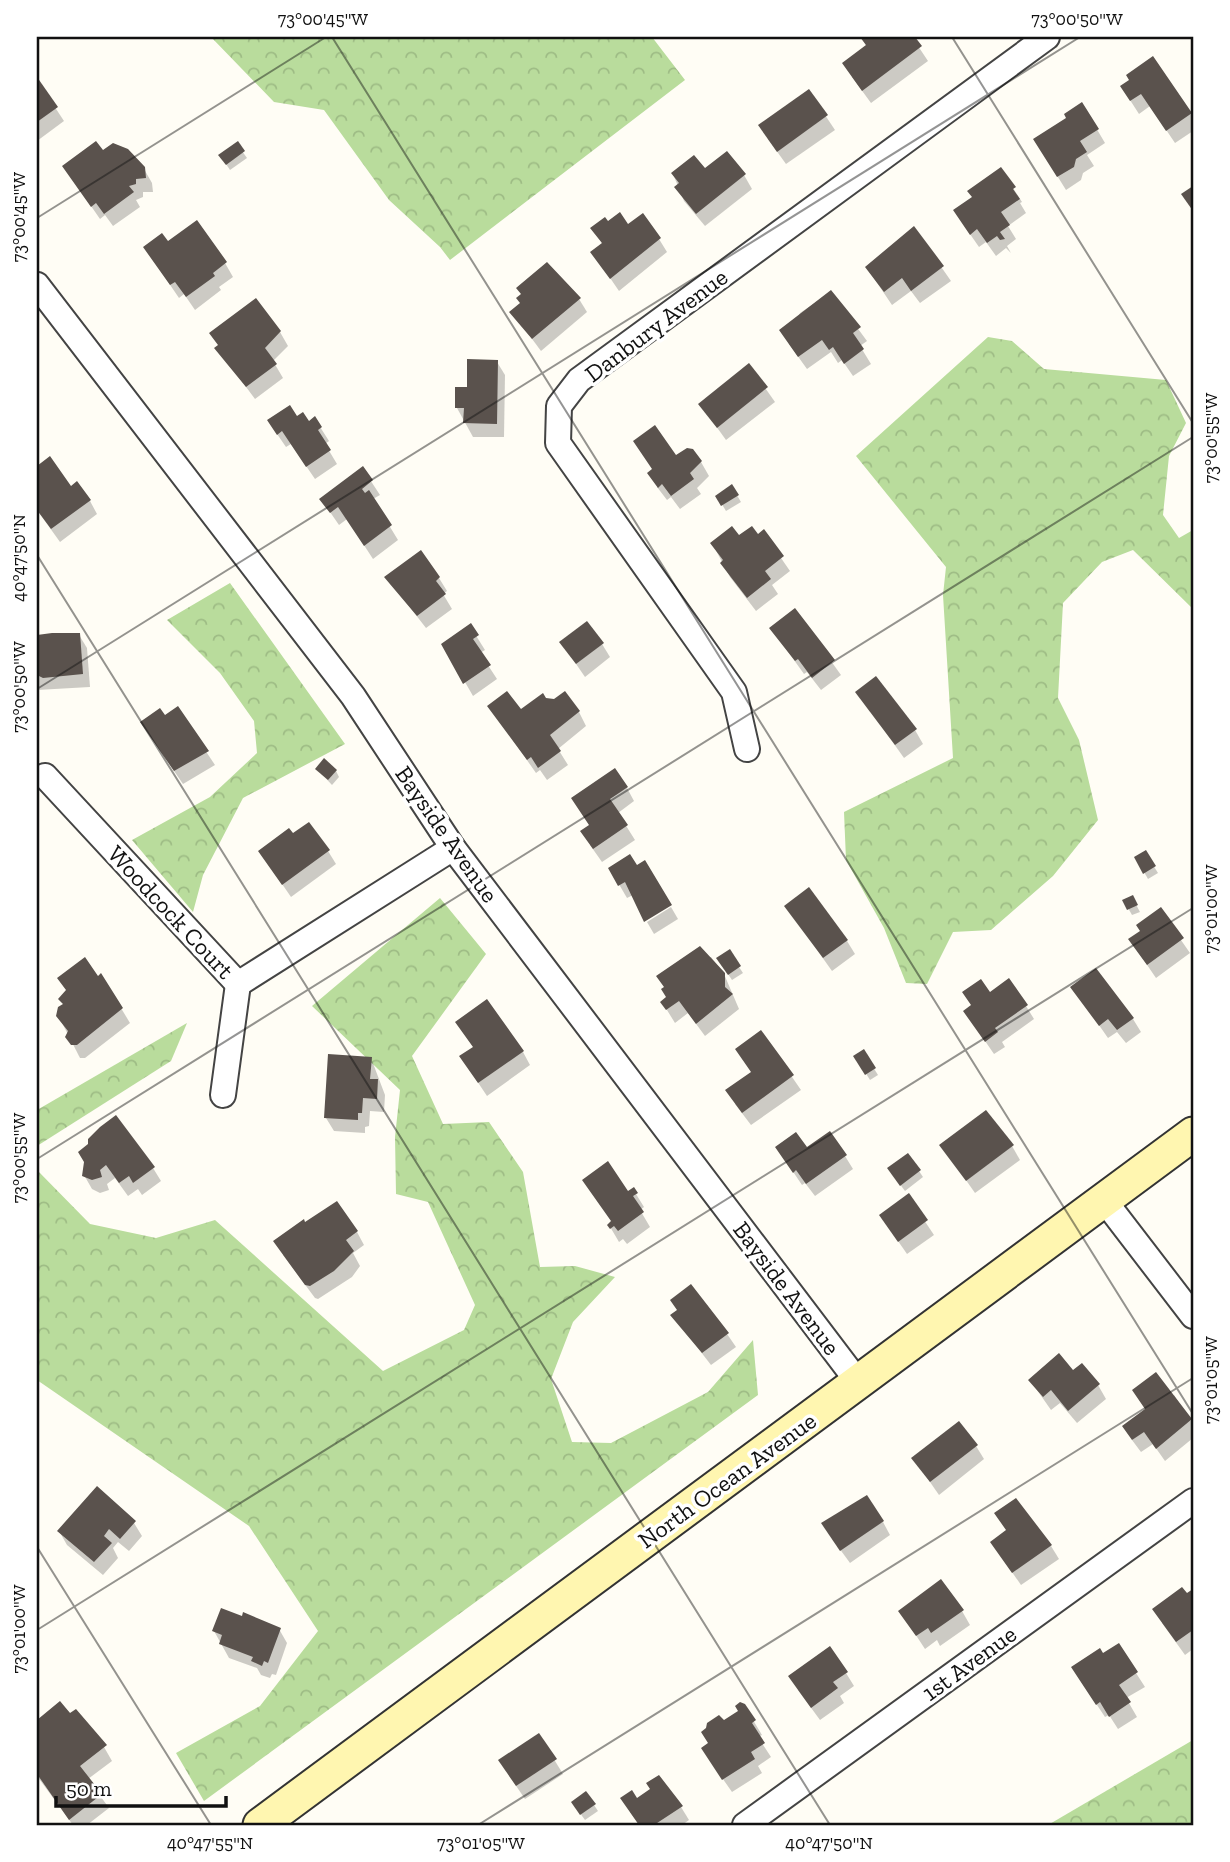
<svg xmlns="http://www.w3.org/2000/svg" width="1230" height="1862" font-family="'Zilla Slab',serif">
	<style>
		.forest { fill: url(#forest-crowns) }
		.shadow { fill: #0003 }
		.building { fill: #5a524d }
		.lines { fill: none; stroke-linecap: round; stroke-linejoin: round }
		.street-casing { stroke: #444; stroke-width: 28 }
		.secondary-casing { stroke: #333; stroke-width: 37 }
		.street { stroke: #fff; stroke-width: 24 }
		.secondary { stroke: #fff6b0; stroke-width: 33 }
		.ticks { fill: none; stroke: #111; stroke-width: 2; stroke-opacity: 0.45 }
		.labels { text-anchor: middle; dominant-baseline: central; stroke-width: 7; stroke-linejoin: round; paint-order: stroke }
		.street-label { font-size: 24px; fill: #111; stroke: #fff }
		.neatline { fill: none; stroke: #111; stroke-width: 2.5 }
		.ticks-label { font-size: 18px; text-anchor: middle; fill: #111 }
	</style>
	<defs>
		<pattern id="forest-crowns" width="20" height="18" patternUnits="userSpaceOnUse" patternTransform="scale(1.75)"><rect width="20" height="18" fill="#b9dc9c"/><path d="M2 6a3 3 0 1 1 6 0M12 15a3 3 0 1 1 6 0" fill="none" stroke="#9ebc85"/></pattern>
	</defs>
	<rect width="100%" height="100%" fill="#fffdf5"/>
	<g class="forest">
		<path d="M211,37H652L685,80L450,260L440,247L389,200L324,110L274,102Z"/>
		<path d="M988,337L1012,341L1044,369L1166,380L1186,423L1169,456L1163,515L1179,538L1193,530V609L1133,550L1102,562L1063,603L1058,698L1079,740L1098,820L1053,876L991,930L953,932L927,984L906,983L884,928L846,860L844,812L953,758L943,595L946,567L856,456Z"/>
		<path d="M230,583L345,744L243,798L203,875L193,912L132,840L210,797L257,753L254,721L220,673L167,620Z"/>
		<path d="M440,898L486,954L412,1056L443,1124L489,1122L523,1172L540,1267L575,1266L615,1277L573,1322L551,1379L572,1442L611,1443L708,1392L753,1340L758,1395L204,1801L176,1753L260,1706L318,1631L249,1526L37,1380V1170L90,1224L156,1238L215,1220L383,1371L464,1330L475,1305L428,1202L396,1194L395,1137L400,1090L312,1006Z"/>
		<path d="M187,1023L171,1061L37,1146V1110Z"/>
		<path d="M1193,1740V1825H1048Z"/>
	</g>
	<g class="shadow">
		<path d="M861,37H912L928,61L871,103L852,77L867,47Z"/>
		<path d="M37,80L64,121L37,141Z"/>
		<path d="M1131,81L1191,114L1193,131L1175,143L1150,106L1139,114L1130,100Z"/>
		<path d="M809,91L835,130L786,164L768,139Z"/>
		<path d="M1082,104L1105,143L1087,155L1094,166L1083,173L1081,180L1066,190L1043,153Z"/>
		<path d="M237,144L247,158L230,170L224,161Z"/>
		<path d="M102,153L144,169L152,183L153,192H143V197L136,200L140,207L113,226L105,215L100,219L64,167Z"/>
		<path d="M1001,169L1022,202L1020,203L1026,213L1008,226L1016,239L1007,246L1011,253L1006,248L996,256L986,242L979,247L963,224L974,198Z"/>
		<path d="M673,174L744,175L752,189L705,226L684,201Z"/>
		<path d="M608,223L628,226L659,239L667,252L619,291L593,253L603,245L593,228Z"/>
		<path d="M914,228L951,281L920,303L911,291L892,305L867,268Z"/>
		<path d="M167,243L225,263L233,277L219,287L221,290L195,310L184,294L179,298L145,248Z"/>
		<path d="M831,292L867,341L860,346L871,364L853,376L842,360L838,363L831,352L807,369L789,344L800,313Z"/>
		<path d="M579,299L587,312L541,351L512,312Z"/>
		<path d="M280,332L288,346L273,361L283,378L255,399L217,348Z"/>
		<path d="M497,362L505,375L504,437H473L457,408L468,389Z"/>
		<path d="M749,365L775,402L726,440L700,404Z"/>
		<path d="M296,418L308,423L315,419L329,441L325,444L337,464L315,479L291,444L286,447L277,434Z"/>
		<path d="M676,458L701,462L709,476L697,488L701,494L680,509L671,497L667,500L657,487Z"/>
		<path d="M49,459L71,488L90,501L97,514L60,542L37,510V468Z"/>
		<path d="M363,469L380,495L373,499L398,540L373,559L347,519L339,525L321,499Z"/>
		<path d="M732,487L741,502L726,511L717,496Z"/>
		<path d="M763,532L790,571L772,585L778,594L756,611L730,577L712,543L758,536Z"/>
		<path d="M387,578H439L447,591L443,594L452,609L426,628Z"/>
		<path d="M795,611L841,675L821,690L807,672L804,674L771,628Z"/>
		<path d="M470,626L485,650L480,653L497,679L473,696L443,644Z"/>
		<path d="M79,635L87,648L90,687L37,690V637Z"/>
		<path d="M561,642L602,644L610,657L585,677Z"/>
		<path d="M857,692L915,730L923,744L904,758Z"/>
		<path d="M545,700L579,712L586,726L558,749L568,765L547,780L540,770L536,773L489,706L521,712Z"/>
		<path d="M177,708L215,765L183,784L150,736L164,718Z"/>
		<path d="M317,769L336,771L339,777L332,785Z"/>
		<path d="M627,788L634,801L618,813L635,840L602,862L590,845V826L581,812Z"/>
		<path d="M292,836L328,851L336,864L291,897L260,852Z"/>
		<path d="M1145,852L1158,873L1148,879L1136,858Z"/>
		<path d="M630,857L633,895L627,898L610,869Z"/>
		<path d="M1132,897L1140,912L1132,915L1124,901Z"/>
		<path d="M671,907L678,919L654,934L647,922Z"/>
		<path d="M1160,910L1190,953L1156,978L1130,940L1142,932Z"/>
		<path d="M795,919L847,941L855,954L832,971Z"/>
		<path d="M706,957H711L724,974L739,1009L705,1036L688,1013L675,1023L662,1002Z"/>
		<path d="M722,965L739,967L743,973L732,980Z"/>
		<path d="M101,975L130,1023L85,1058H80L58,1015Z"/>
		<path d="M1073,988L1133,1019L1141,1032L1126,1043L1117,1032L1108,1038Z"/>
		<path d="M989,994L1026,1006L1034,1019L1002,1042L1005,1047L994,1054L974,1025Z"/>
		<path d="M457,1023L523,1052L530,1065L487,1096L461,1057L474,1048Z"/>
		<path d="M761,1032L801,1090L751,1125L735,1104L752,1073Z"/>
		<path d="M863,1051L878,1075L870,1080L855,1056Z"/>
		<path d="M371,1058L385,1095L384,1112L370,1111L369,1126L365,1127V1133L334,1131L326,1118Z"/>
		<path d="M942,1146H1012L1020,1160L975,1193Z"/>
		<path d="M777,1148L845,1156L853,1169L815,1196L805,1183L802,1185Z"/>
		<path d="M86,1163L153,1168L161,1181L142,1195L138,1189L128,1196L115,1178L107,1184L109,1190L100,1193L92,1189L84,1175Z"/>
		<path d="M919,1171L923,1177L905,1191L893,1175Z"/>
		<path d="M628,1193L636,1194L644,1207L640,1210L650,1227L627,1244L623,1239L619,1242L609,1225Z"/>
		<path d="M908,1196L934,1235L907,1254L889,1228Z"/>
		<path d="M305,1224L357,1232L364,1245L353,1253L360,1266L352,1277L318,1299L315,1298L283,1255Z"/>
		<path d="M707,1305L736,1347L711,1365L673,1316Z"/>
		<path d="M1073,1372L1098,1385L1106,1399L1077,1423L1060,1403L1051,1410L1030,1380Z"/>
		<path d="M1174,1395L1193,1424V1438L1165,1461L1153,1444L1141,1452L1132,1440Z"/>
		<path d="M976,1446L984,1459L939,1495L914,1459Z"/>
		<path d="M883,1522L890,1535L850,1563L831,1537Z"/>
		<path d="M134,1523L142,1536L129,1551L118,1542L113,1548L118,1558L103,1575L67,1545L59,1531Z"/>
		<path d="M1051,1546L1059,1559L1021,1585L1000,1555Z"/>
		<path d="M1193,1591V1649L1185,1655L1162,1623Z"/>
		<path d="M900,1611H962L970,1625L940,1646L937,1640L925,1649Z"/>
		<path d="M279,1629L287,1643L276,1675L272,1674L270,1678L261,1675L257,1668L229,1658L214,1631Z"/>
		<path d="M1118,1645L1145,1687L1126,1698L1137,1717L1118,1729L1109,1715L1105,1717L1081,1681L1102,1655Z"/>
		<path d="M846,1673L854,1686L840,1696L844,1703L820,1720L798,1690Z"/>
		<path d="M60,1703L104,1747L112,1761L88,1779L109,1808L87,1825H73L37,1776V1722Z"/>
		<path d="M744,1705L762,1735L758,1737L771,1757L758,1766L762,1773L732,1792L711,1762L710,1744Z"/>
		<path d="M539,1735L563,1774L525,1799L508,1774Z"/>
		<path d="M652,1789L681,1807L689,1820L682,1825H639L630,1812L637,1800Z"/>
		<path d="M594,1805L598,1811L585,1820L577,1809Z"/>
	</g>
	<g class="building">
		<path d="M860,37H915L922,46L862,91L842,63L866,45Z"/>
		<path d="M1153,56L1192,113L1166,131L1141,94L1130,101L1120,86L1129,80L1126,75Z"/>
		<path d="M37,77L58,107L37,122Z"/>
		<path d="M809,89L828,115L777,152L758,125Z"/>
		<path d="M1082,102L1099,129L1080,141L1087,152L1076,159L1074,167L1057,177L1033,139L1066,118L1064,114Z"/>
		<path d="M96,141L103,150L113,143L128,149L145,167L146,178L136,179V184L129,186L134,192L104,214L96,203L91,207L62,166Z"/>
		<path d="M238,141L245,151L226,165L218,155Z"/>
		<path d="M727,151L746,174L696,214L674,187L679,183L671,173L694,155L705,168Z"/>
		<path d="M1001,167L1016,187L1013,189L1020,199L1001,212L1010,225L1000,232L1005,239L1000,240L997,236L987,243L977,229L970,235L953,210L972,197L967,191Z"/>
		<path d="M1193,186V211L1181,194Z"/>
		<path d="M620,212L628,224L643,213L661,238L610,279L590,252L602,243L590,228L605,217L608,221Z"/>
		<path d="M197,220L227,262L213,273L215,276L186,297L175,282L170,285L143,247L162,233L168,241Z"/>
		<path d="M914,226L944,266L911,291L902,278L884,292L865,267Z"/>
		<path d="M547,262L581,298L532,339L509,312L520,303L516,298L521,294L516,288Z"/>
		<path d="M831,290L861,327L853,333L864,349L844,364L833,347L829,350L822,340L798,357L779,330Z"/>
		<path d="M256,298L281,331L265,348L277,364L246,387L214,348L218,345L209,333Z"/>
		<path d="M467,359L498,360L497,424L463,423L464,408H455V387H467Z"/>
		<path d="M749,363L768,387L717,428L698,404Z"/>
		<path d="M290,405L297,416L303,412L309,421L315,416L322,427L318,430L331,450L306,467L282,431L277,435L267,420Z"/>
		<path d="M655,425L676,455L687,448L693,449L702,461L690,473L694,479L671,496L662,484L658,488L647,473L652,469L633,441Z"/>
		<path d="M50,456L71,486L77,481L91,500L51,529L37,510V466Z"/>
		<path d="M363,466L373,480L362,489L365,493L369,490L392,525L364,546L338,507L330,513L319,499Z"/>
		<path d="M732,484L739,495L721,506L715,496Z"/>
		<path d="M732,526L739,535L752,526L758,534L764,529L784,556L765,571L771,579L747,598L720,563L723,560L710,543Z"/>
		<path d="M421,550L440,577L436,581L446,594L417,616L384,577Z"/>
		<path d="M795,608L835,660L812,678L798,659L795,661L769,628Z"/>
		<path d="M587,621L604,643L576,664L559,642Z"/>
		<path d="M471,623L479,635L473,639L491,665L463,684L441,644Z"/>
		<path d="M52,633H80L83,674L43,678L37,675V635Z"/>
		<path d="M876,676L917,729L895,745L855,692Z"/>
		<path d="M507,691L521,709L543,693L546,698L554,699L565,691L580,711L550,735L561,751L538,768L531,757L527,760L487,706Z"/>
		<path d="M178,706L209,751L174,771L140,722L160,708L165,715Z"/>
		<path d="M324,758L337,770L328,780L315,769Z"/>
		<path d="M615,768L628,787L610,799L628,825L593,849L580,831L589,825L571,798Z"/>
		<path d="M309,822L330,850L282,885L258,851L289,828L293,833Z"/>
		<path d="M1146,850L1156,866L1143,874L1134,857Z"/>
		<path d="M630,854L637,865L645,860L672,905L644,922L625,882L618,886L608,868Z"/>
		<path d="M809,887L848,940L823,958L784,906Z"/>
		<path d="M1133,895L1138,905L1127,910L1122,900Z"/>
		<path d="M1161,907L1184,938L1147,965L1128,939L1140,931L1136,925Z"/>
		<path d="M700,946L725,973V987L733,994L696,1024L679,1001L666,1010L660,1002L666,997L661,989L664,987L656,976Z"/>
		<path d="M730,949L741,966L728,975L716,958Z"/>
		<path d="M85,957L98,976L101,973L123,1008L77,1045H71L65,1037L68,1031L56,1016L58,1007L63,1004L58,999L66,990L57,978Z"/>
		<path d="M1096,968L1134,1018L1117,1030L1108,1019L1099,1026L1070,987Z"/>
		<path d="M1009,978L1028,1005L995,1028L998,1032L985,1042L963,1011L971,1005L962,992L981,979L990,992Z"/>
		<path d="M487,999L524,1051L478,1083L459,1056L473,1047L455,1022Z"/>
		<path d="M761,1030L794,1075L742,1113L725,1090L751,1072L735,1049Z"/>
		<path d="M864,1049L876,1068L865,1075L853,1056Z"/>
		<path d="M328,1054L372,1057L370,1079H378L377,1099L363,1098L362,1113H358V1120L324,1118Z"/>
		<path d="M986,1110L1014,1145L966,1181L939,1145Z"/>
		<path d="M116,1115L155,1167L133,1183L129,1176L119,1183L106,1165L100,1170L102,1177L92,1180L82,1176L84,1162L78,1152L88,1144V1139L100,1127Z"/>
		<path d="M830,1131L847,1155L806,1184L796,1170L793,1173L775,1147L796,1132L807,1147Z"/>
		<path d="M908,1153L921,1170L900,1186L887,1168Z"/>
		<path d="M608,1161L628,1191L634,1187L638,1193L633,1196L644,1212L618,1231L614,1226L610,1229L607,1225L611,1221L582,1180Z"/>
		<path d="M909,1193L928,1220L898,1242L879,1215Z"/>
		<path d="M337,1201L358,1231L346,1240L354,1251L334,1271L310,1286L305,1285L273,1241L304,1219L305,1222Z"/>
		<path d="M691,1284L729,1333L702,1353L670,1315L677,1310L670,1300Z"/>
		<path d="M1059,1353L1073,1370L1082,1363L1100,1384L1068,1411L1051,1390L1043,1397L1028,1380Z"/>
		<path d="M1156,1372L1192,1419L1156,1449L1144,1432L1132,1440L1122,1426L1145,1409L1132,1390Z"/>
		<path d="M959,1421L978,1445L930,1482L911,1458Z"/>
		<path d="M97,1486L136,1521L120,1539L109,1529L104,1536L112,1543L94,1562L57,1531Z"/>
		<path d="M867,1495L884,1521L840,1551L821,1523Z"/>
		<path d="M1016,1498L1052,1545L1012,1573L990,1542L1006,1530L994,1513Z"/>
		<path d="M941,1579L964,1610L931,1633L928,1628L916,1636L898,1611Z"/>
		<path d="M1182,1587L1187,1593L1193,1589V1630L1176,1642L1152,1609Z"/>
		<path d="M221,1608L242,1616L243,1612L281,1628L268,1663L264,1661L262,1666L251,1661L253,1657L219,1644L222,1635L212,1631Z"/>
		<path d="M1119,1643L1138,1672L1119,1685L1131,1702L1109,1717L1100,1702L1096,1705L1071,1667L1100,1648L1103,1653Z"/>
		<path d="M830,1646L848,1672L833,1682L838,1688L811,1708L788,1676Z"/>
		<path d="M60,1701L70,1713L76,1709L107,1745L80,1766L102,1794L69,1820L37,1774V1720Z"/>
		<path d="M740,1702L745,1704L756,1720L752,1723L765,1743L751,1752L755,1759L722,1780L701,1748L708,1743L701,1732L706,1728L707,1723L719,1715L724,1720L738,1711L735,1706Z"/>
		<path d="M539,1733L557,1759L516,1786L498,1760Z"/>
		<path d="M659,1775L683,1806L654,1825H639L620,1798L632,1790L637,1798L650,1789L646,1783Z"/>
		<path d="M586,1791L596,1804L580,1815L571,1802Z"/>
	</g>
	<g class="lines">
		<g class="street-casing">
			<g id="street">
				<path d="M37,285L353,696L453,848L858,1382"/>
				<path d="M747,749L734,692L558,443L559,406L579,380L1047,37"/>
				<path d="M45,776L238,984"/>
				<path d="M238,984L453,848"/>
				<path d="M223,1095L238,984"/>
				<path d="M1104,1200L1193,1316"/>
				<path d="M745,1825L1193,1501"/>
			</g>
		</g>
		<g class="secondary-casing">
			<path id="secondary" d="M260,1825L1193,1134"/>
		</g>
		<use href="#street" class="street"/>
		<use href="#secondary" class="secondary"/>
	</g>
	<path class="ticks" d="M332,37L1193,1414M952,37L1193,423M37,218L326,37M37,555L830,1825M37,689L1080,37M37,1159L1193,437M37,1547L211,1825M37,1630L1193,908M478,1825L1193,1378"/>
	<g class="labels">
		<g class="street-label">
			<text transform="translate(656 325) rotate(-37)">Danbury Avenue</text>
			<text transform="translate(447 834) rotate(55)">Bayside Avenue</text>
			<text transform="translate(171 912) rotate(47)">Woodcock Court</text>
			<text transform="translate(787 1288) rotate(53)">Bayside Avenue</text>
			<text transform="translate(727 1480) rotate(-36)">North Ocean Avenue</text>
			<text transform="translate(969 1663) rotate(-36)">1st Avenue</text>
		</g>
	</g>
	<rect width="1230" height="1862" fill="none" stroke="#ffffff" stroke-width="77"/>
	<path d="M56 1796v10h170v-10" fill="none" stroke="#111111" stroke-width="3.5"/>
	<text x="66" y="1796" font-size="21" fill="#111111" stroke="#ffffff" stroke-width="5" paint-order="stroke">50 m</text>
	<rect x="38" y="38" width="1154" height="1786" class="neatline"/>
	<g class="ticks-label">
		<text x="323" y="25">73°00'45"W</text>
		<text x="1077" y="25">73°00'50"W</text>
		<text transform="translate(19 217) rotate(-90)" y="6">73°00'45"W</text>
		<text transform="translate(1211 438) rotate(-90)" y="6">73°00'55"W</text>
		<text transform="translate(19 558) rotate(-90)" y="6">40°47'50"N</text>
		<text transform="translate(19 687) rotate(-90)" y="6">73°00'50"W</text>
		<text transform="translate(1211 909) rotate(-90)" y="6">73°01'00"W</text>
		<text transform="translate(19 1158) rotate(-90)" y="6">73°00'55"W</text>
		<text transform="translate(1211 1380) rotate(-90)" y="6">73°01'05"W</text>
		<text transform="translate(19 1629) rotate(-90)" y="6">73°01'00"W</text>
		<text x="210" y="1849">40°47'55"N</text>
		<text x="481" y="1849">73°01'05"W</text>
		<text x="829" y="1849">40°47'50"N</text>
	</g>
</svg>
